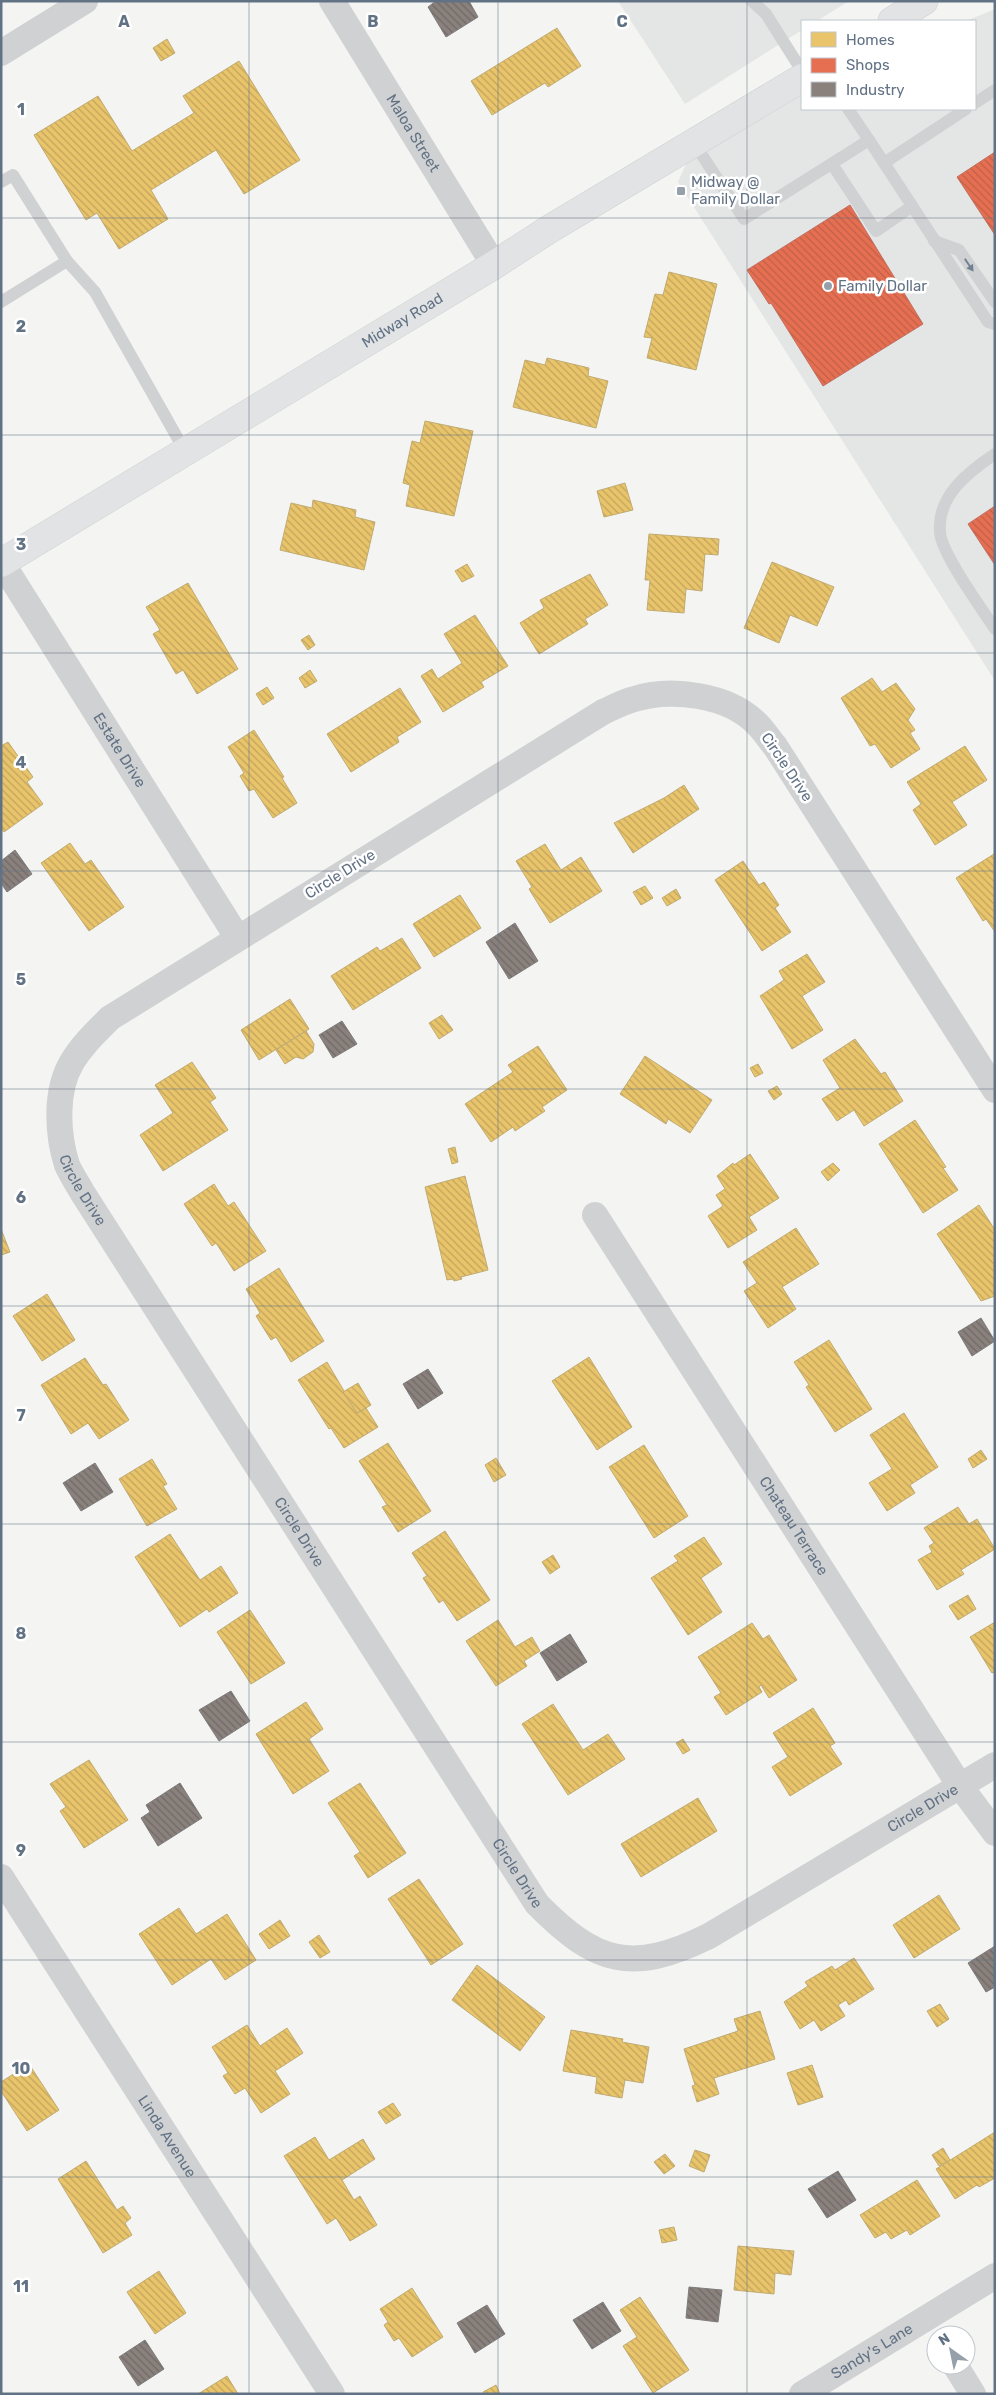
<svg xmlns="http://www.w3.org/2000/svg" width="996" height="2395" font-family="Rubik,sans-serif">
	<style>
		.built { fill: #e4e6e5 }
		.homes { fill: url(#homes-back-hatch); stroke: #c0ab72 }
		.shops { fill: url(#shops-back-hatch); stroke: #bf7061 }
		.industry { fill: url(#industry-back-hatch); stroke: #7e7c7f }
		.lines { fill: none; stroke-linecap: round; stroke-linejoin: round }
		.secondary-casing { stroke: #d0d2d3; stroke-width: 29 }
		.service { stroke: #d0d1d2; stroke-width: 12 }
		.minor { stroke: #d0d1d2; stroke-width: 26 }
		.secondary { stroke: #e2e3e4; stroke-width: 28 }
		.oneway { fill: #728091 }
		.grid { fill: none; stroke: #627285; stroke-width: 1; stroke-opacity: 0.55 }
		.poi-dot { fill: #95a0ab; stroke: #fff; stroke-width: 2 }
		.labels { text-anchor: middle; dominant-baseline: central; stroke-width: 5; stroke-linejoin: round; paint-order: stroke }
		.street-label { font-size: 15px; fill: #627285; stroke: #fff }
		.poi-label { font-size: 15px; fill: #627285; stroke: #fff; text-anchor: start }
		.grid-label { font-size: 16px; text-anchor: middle; font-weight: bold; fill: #627285; stroke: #fff; stroke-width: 5; stroke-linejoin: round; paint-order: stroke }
	</style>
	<defs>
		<pattern id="homes-back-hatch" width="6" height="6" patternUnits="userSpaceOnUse" patternTransform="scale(1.25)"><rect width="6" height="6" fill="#e9c46a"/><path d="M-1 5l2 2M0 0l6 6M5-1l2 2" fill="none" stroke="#c0a45d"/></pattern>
		<pattern id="shops-back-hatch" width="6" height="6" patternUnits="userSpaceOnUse" patternTransform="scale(1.25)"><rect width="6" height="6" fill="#e76f51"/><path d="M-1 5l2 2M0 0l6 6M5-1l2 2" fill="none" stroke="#bf6049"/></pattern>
		<pattern id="industry-back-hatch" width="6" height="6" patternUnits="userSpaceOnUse" patternTransform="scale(1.25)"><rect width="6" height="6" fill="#8a817c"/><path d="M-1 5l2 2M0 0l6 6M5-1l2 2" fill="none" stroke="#6f6967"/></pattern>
	</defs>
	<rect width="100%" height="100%" fill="#f4f5f2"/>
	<g class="built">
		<path d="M618,1H849L817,21H802V30L685,104Z"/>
		<path d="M995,9V681L678,182L701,130L802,88V109H975V21H966Z"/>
	</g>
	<g class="homes">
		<path d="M557,28L581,66L548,87L545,83L492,115L471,81Z"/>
		<path d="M167,39L175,53L161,61L153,48Z"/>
		<path d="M239,61L300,160L244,194L216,150L151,190L168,219L119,249L97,213L86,220L34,135L98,96L132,151L194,113L183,96Z"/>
		<path d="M669,272L717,284L696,370L647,358L652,338L644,337L655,294L663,295Z"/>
		<path d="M547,358L589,368L588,376L608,381L596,428L513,407L525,360L545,365Z"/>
		<path d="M425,421L473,431L454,516L406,506L410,485L403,483L412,441L420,443Z"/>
		<path d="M625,483L633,510L604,517L597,491Z"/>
		<path d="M313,500L356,510L355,517L375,522L364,570L280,550L291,503L312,508Z"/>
		<path d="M649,534L719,539L718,555L705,554L702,591L686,589L684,613L647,610L650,580H645Z"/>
		<path d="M772,562L834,587L817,626L790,615L779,643L744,628Z"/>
		<path d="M467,564L474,576L462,582L455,571Z"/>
		<path d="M590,574L608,605L585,619L588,624L539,654L520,623L544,608L540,600Z"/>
		<path d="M188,583L238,669L197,694L183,670L176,674L153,634L160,630L146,607Z"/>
		<path d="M475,615L508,666L481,682L484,687L443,712L421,676L432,669L438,679L462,663L444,634Z"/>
		<path d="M309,635L315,645L308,650L301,640Z"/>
		<path d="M310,670L317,681L305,688L299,678Z"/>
		<path d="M872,678L882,692L896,683L915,709L908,720L915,730L910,733L920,749L891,768L875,744L870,746L841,698Z"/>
		<path d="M267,687L274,698L263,705L256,694Z"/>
		<path d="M400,688L421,722L397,737L399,742L351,772L327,734Z"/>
		<path d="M254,730L284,777L282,778L297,803L273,818L254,789L249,791L240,776L244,773L228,747Z"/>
		<path d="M8,742L33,777L27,782L43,804L4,832L1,828V746Z"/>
		<path d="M965,746L987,780L952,802L967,825L935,845L913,810L921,804L907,782Z"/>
		<path d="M684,785L699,809L633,853L614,823L664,798Z"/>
		<path d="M70,843L85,864L91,860L124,907L89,931L41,863Z"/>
		<path d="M545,844L561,870L581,857L602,891L550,923L529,889L532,887L516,861Z"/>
		<path d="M994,854L995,856V932L986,919L983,921L956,878Z"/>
		<path d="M743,861L759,885L764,882L779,905L775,908L791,932L762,951L715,880Z"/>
		<path d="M645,886L653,898L641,905L633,892Z"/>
		<path d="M676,889L681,898L667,906L662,898Z"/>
		<path d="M460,895L481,928L434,957L413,924Z"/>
		<path d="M402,938L421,968L353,1010L331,976L377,947L380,951Z"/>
		<path d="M807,954L825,982L802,996L823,1030L792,1049L760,996L784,980L779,971Z"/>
		<path d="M290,999L309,1029L259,1060L241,1030Z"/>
		<path d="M442,1015L453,1030L439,1039L429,1023Z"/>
		<path d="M306,1031L314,1044L313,1052L303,1059L296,1057L285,1064L276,1050Z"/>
		<path d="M855,1039L881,1074L885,1072L903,1101L864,1126L854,1110L837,1121L822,1099L840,1088L823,1060Z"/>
		<path d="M538,1046L567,1090L542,1107L545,1111L515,1131L513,1127L491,1142L465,1104L513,1072L508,1065Z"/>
		<path d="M645,1056L712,1100L690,1133L668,1119L666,1124L620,1094Z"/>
		<path d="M192,1062L216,1098L210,1102L228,1130L163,1171L140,1135L173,1113L155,1085Z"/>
		<path d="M758,1064L763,1073L755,1077L750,1068Z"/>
		<path d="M777,1086L782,1094L774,1100L768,1091Z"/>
		<path d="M915,1120L946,1167L943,1168L958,1190L923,1213L879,1144Z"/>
		<path d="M455,1147L458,1162L452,1164L448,1149Z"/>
		<path d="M750,1154L779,1198L749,1217L757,1230L728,1248L708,1216L723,1206L716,1195L725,1189L717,1176L733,1163L734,1165Z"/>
		<path d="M833,1163L840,1170L828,1181L821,1172Z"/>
		<path d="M465,1176L488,1270L461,1277L462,1279L454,1281L453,1279L447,1280L425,1187Z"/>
		<path d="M214,1184L228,1206L234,1202L266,1251L234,1271L216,1243L212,1246L184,1204Z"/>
		<path d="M979,1205L995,1230V1296L981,1301L937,1234Z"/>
		<path d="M796,1228L819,1264L782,1287L796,1309L768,1328L744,1291L757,1283L743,1262Z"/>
		<path d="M1,1229L10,1252L1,1255Z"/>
		<path d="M279,1268L324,1341L291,1362L276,1337L271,1340L256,1316L260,1313L246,1289Z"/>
		<path d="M47,1294L75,1340L42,1361L13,1316Z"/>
		<path d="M829,1340L872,1409L835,1432L806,1387L809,1385L794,1362Z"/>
		<path d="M589,1357L632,1427L597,1450L552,1381Z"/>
		<path d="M85,1358L103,1385L106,1384L129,1420L99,1439L88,1423L71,1434L41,1385Z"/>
		<path d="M327,1362L357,1413L366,1408L378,1427L344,1448L331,1428L329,1429L298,1380Z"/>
		<path d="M358,1383L371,1405L357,1413L343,1392Z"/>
		<path d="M904,1413L938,1467L910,1485L915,1493L887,1511L869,1483L892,1469L870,1435Z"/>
		<path d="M388,1443L431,1511L398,1532L382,1507L387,1505L359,1461Z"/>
		<path d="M644,1445L688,1516L654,1538L609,1467Z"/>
		<path d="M981,1450L987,1459L973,1468L968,1459Z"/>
		<path d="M496,1458L506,1475L494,1482L485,1465Z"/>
		<path d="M152,1459L167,1484L163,1486L177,1509L147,1526L119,1479Z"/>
		<path d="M958,1507L969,1524L977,1519L995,1549L961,1570L964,1574L937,1590L918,1560L932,1552L929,1546L934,1543L924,1528Z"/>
		<path d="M445,1531L490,1600L457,1621L443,1600L439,1603L423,1578L427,1576L412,1553Z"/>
		<path d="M170,1534L200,1580L221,1566L238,1593L209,1612L207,1609L180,1627L135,1557Z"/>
		<path d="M704,1537L722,1564L701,1578L722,1612L688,1635L651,1578L678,1561L674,1556Z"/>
		<path d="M553,1555L560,1567L550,1574L542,1562Z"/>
		<path d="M968,1595L976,1609L958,1620L949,1606Z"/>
		<path d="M250,1610L285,1663L251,1684L217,1632Z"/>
		<path d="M498,1620L515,1647L532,1637L540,1651L524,1661L527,1666L496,1686L466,1641Z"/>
		<path d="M995,1622V1672L992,1673L970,1637Z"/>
		<path d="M752,1623L763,1639L769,1635L797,1680L769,1698L761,1685L759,1687L762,1692L726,1715L714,1697L721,1693L698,1657Z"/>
		<path d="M306,1702L323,1729L309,1739L329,1771L293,1794L256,1734Z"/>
		<path d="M553,1704L583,1750L608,1734L625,1759L568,1795L522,1724Z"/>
		<path d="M813,1708L835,1743L830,1746L842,1764L790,1796L772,1767L788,1757L773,1733Z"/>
		<path d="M683,1739L690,1750L683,1754L676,1743Z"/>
		<path d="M89,1760L128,1820L84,1848L60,1811L66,1807L50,1784Z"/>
		<path d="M360,1783L406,1853L368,1878L354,1856L360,1852L328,1803Z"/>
		<path d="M698,1798L717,1831L641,1877L621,1844Z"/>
		<path d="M419,1879L463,1944L431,1965L388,1899Z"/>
		<path d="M939,1895L960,1929L914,1958L893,1925Z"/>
		<path d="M179,1908L196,1934L227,1914L256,1960L225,1980L211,1959L172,1985L139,1934Z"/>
		<path d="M280,1920L290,1936L269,1949L259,1934Z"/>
		<path d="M319,1935L330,1952L320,1958L309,1942Z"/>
		<path d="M854,1958L874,1989L849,2005L846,2000L838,2005L845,2016L821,2031L814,2020L800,2029L784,2002L808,1986L805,1982L832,1966L835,1970Z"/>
		<path d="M477,1965L545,2017L520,2051L452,2000Z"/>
		<path d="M940,2004L949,2019L937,2027L927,2011Z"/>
		<path d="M760,2011L775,2059L714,2078L719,2094L697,2102L692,2086L695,2085L684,2049L738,2031L734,2019Z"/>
		<path d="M247,2025L260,2046L287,2028L303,2053L275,2071L290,2094L261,2113L245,2088L235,2094L223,2076L228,2073L212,2047Z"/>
		<path d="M571,2030L623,2039L622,2042L649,2047L643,2083L625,2080L622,2098L595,2093L597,2077L563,2071Z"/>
		<path d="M29,2064L59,2110L27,2131L1,2091V2082Z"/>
		<path d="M812,2065L823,2097L798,2105L787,2073Z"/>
		<path d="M393,2103L401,2115L386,2124L378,2112Z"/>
		<path d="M995,2132V2178L979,2187L977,2185L955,2199L936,2169Z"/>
		<path d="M315,2137L329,2160L363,2139L375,2159L342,2180L354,2200L360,2196L377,2225L350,2241L336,2218L327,2224L284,2156Z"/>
		<path d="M943,2148L950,2160L939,2166L932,2155Z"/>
		<path d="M695,2150L710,2155L704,2172L689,2166Z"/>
		<path d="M665,2154L675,2166L664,2174L654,2162Z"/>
		<path d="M86,2161L117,2210L123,2206L131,2218L125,2223L132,2235L103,2253L58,2179Z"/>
		<path d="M917,2180L940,2216L910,2235L907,2230L891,2239L886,2232L875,2238L860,2215Z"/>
		<path d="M674,2227L677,2240L662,2243L659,2230Z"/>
		<path d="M738,2246L794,2251L791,2275L775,2273L774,2294L734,2290Z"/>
		<path d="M159,2271L186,2313L155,2334L127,2292Z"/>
		<path d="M412,2288L443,2337L412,2357L399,2338L394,2341L384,2325L388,2322L380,2309Z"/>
		<path d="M640,2297L689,2370L653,2393L623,2346L637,2337L620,2310Z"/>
		<path d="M227,2376L238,2394H198Z"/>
		<path d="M496,2385L500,2394H484L483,2392Z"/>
	</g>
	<g class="shops">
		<path d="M995,152V235L957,177Z"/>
		<path d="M850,205L923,324L823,386L771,303L769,304L747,270Z"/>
		<path d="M995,506V565L968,524Z"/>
	</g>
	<g class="industry">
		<path d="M436,1H469L478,17L446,37L428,7Z"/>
		<path d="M15,850L32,874L7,892L1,883V861Z"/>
		<path d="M515,923L538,961L509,979L486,942Z"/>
		<path d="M342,1021L357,1044L333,1058L319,1035Z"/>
		<path d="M981,1318L995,1341L972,1356L958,1332Z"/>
		<path d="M428,1369L443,1393L418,1409L403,1384Z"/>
		<path d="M95,1463L113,1492L81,1511L63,1483Z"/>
		<path d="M570,1634L587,1662L557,1681L540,1653Z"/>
		<path d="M231,1691L250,1721L219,1741L199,1710Z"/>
		<path d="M180,1783L202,1818L158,1846L141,1818L150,1812L146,1805Z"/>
		<path d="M995,1946V1987L986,1992L968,1963Z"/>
		<path d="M838,2171L856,2200L827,2218L808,2189Z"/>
		<path d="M689,2287L722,2290L718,2322L686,2318Z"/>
		<path d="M603,2302L621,2331L592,2349L573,2320Z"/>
		<path d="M487,2305L505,2334L475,2353L457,2323Z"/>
		<path d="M145,2340L164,2369L138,2386L119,2357Z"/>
	</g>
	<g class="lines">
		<g class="secondary-casing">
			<g id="secondary">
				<path d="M892,21L924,1"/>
				<path id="s7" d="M1,563L494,265L548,230L802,78"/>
			</g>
		</g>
		<g class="service">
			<path d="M752,1L766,14L802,71"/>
			<path d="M975,103L995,90"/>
			<path d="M869,140L988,322L995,324"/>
			<path d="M694,143L744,219L869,140L848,109"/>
			<path d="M884,163L966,109"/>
			<path d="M832,164L876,231L911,207"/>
			<path d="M1,182L13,175L67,261L1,302"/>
			<path d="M934,241L959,250L995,302"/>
			<path d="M67,261L95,292L186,453"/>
			<path d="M995,454C968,472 937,496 940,532C941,553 982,609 995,629"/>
		</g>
		<g class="minor">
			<path id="s1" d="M332,1L494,265"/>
			<path d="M1,53L85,1"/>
			<path id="s2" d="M2,563L237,937"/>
			<path id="s3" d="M995,1090L775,746C769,739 764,731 758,725C729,694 670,687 631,700C621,703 612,708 603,712L110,1018C96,1032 82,1045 72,1062C55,1090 57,1134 67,1165C71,1174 77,1183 82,1192L537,1904C596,1964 632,1974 709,1936L995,1765"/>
			<path id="s4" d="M595,1215L960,1786L995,1833"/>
			<path id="s5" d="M1,1877L332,2394"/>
			<path d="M955,2365L973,2394"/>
			<path id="s6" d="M802,2394L995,2276"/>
		</g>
		<use href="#secondary" class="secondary"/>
	</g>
	<defs><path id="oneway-solid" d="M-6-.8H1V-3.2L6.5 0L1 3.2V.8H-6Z" transform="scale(1.25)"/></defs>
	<use class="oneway" href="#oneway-solid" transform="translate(969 265) rotate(56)"/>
	<path class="grid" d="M249,1V2394M498,1V2394M747,1V2394M1,218H995M1,435H995M1,653H995M1,871H995M1,1089H995M1,1306H995M1,1524H995M1,1742H995M1,1960H995M1,2177H995"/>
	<g class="poi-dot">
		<rect x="676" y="186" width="10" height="10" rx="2.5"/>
		<circle cx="828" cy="286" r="5"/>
	</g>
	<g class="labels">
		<g class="street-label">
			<text stroke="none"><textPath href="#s1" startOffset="155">Maloa Street</textPath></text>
			<text stroke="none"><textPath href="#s7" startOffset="469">Midway Road</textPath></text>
			<text stroke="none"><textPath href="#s2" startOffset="221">Estate Drive</textPath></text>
			<text transform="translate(787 767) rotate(56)">Circle Drive</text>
			<text transform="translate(340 874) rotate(-32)">Circle Drive</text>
			<text stroke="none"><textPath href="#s3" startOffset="1375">Circle Drive</textPath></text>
			<text stroke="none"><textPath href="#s4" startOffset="369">Chateau Terrace</textPath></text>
			<text stroke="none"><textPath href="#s3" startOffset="1780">Circle Drive</textPath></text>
			<text stroke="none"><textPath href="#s3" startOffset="2664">Circle Drive</textPath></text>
			<text stroke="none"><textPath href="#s3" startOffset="2185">Circle Drive</textPath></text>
			<text stroke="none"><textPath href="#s5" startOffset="308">Linda Avenue</textPath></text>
			<text stroke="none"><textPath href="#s6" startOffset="82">Sandy's Lane</textPath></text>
		</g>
		<g class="poi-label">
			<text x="691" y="182">Midway @<tspan x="691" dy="17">Family Dollar</tspan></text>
			<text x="838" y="286">Family Dollar</text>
		</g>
	</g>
	<g class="grid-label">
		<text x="124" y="27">A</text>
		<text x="373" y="27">B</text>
		<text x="622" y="27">C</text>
		<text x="21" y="115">1</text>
		<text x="21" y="332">2</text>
		<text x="21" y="550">3</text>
		<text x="21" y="768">4</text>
		<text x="21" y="985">5</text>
		<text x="21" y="1203">6</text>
		<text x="21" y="1421">7</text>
		<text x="21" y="1639">8</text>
		<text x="21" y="1856">9</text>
		<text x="21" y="2074">10</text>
		<text x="21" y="2292">11</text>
	</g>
	<rect width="996" height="2395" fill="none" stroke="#627285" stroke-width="5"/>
	<rect x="801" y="20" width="175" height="90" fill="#ffffff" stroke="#c0c7ce"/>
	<rect x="811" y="32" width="25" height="15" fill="#e9c46a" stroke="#c0c7ce"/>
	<text x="846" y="45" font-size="15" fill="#627285">Homes</text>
	<rect x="811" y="58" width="25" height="15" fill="#e76f51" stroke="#c0c7ce"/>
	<text x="846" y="70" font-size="15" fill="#627285">Shops</text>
	<rect x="811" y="82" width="25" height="15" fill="#8a817c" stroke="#c0c7ce"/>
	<text x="846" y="95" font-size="15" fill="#627285">Industry</text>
	<g transform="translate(951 2350) rotate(327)"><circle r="24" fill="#ffffff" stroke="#c0c7ce"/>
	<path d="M0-4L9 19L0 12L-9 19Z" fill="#95a0ab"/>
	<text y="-8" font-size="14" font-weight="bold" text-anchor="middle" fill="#627285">N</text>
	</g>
</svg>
